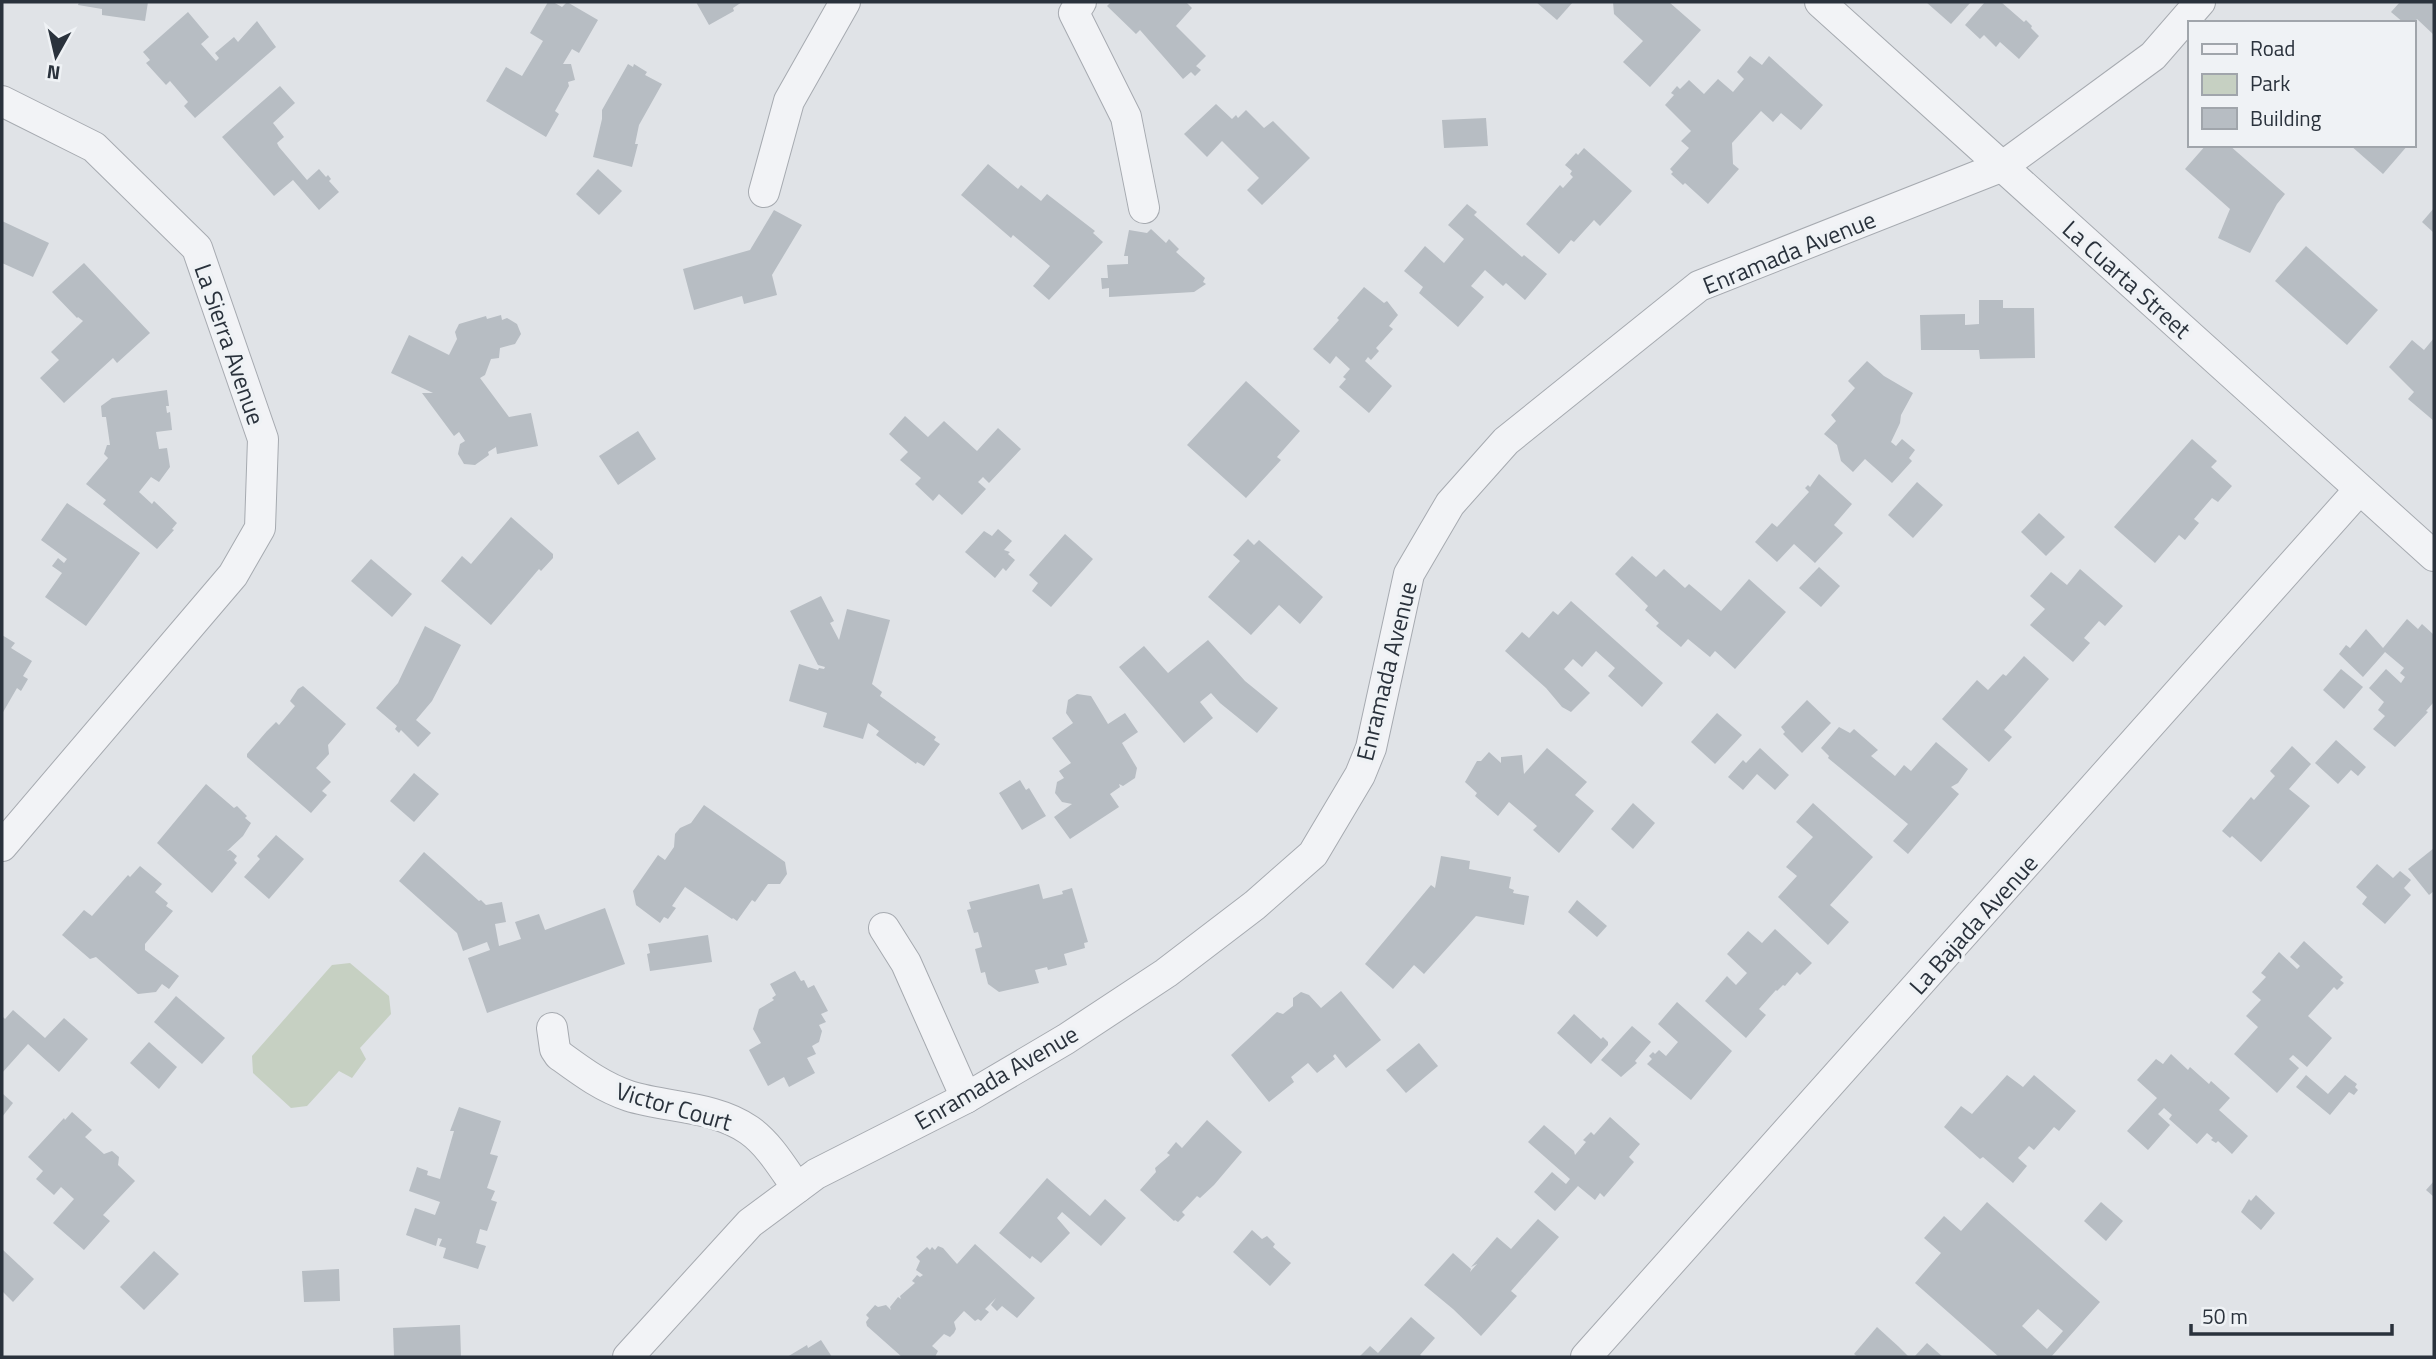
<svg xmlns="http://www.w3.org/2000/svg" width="2436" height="1359" font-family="'Titillium Web',sans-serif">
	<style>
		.green { fill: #c6d0c2 }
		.building { fill: #b7bdc3; fill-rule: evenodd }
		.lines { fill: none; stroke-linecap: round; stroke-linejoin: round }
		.minor-casing { stroke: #a6aab0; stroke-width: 32 }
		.minor { stroke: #f2f3f6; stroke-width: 30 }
		.labels { text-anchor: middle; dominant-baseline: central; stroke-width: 7; stroke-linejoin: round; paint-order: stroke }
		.street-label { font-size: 24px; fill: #2a323c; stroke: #eff2f5 }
	</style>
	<rect width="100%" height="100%" fill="#e0e3e7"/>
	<path class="green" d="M350,963L389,996L391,1014L360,1048L366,1059L352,1078L339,1071L307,1106L291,1108L253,1073L252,1056L332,965Z"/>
	<g class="building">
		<path d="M79,2H148L145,21L102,15V9L78,5Z"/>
		<path d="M548,2H553L562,7L567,2L598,20L579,53L572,49L563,64H571L575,80L568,82L569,86L555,111L559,114L546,137L486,101L506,67L522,76L543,41L530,33Z"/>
		<path d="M696,2H742L733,8L734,11L709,25Z"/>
		<path d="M1111,2H1186L1192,8L1176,26L1206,56L1196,66L1201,70L1195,76L1191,72L1183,79L1140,30L1136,34L1107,6Z"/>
		<path d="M1536,2H1573L1557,20Z"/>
		<path d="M1613,2H1669L1701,30L1650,87L1623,62L1643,41L1614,14Z"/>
		<path d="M1926,2H1971L1951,24Z"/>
		<path d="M1985,2H2001L2024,22L2026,20L2032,26L2031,28L2039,36L2019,59L2000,42L1996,47L1984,35L1980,39L1965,25Z"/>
		<path d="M2400,2H2434V35L2417,19L2414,23H2404L2391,12Z"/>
		<path d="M188,12L209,37L201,44L216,61L219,58L215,53L234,37L238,42L257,21L276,47L195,118L184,106L188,102L170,81L166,85L146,63L150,60L143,52Z"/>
		<path d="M1750,56L1762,65L1769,56L1823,105L1801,130L1781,113L1773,122L1761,111L1732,143L1733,164L1739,169L1708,204L1685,183L1683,185L1671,174L1673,172L1670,169L1689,148L1681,141L1691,131L1665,105L1674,95L1671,93L1677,86L1680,89L1689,80L1704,94L1718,79L1733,92L1744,79L1737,72Z"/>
		<path d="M628,64L633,67L634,64L647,72L645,75L662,84L639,125L635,144H638L632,167L593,157L602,119V110Z"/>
		<path d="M280,86L295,103L273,123L284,137L277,143L279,147L307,180L319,169L326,177L328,175L331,179L329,181L339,192L319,210L293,180L274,196L222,137Z"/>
		<path d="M1216,104L1232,119L1236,115L1238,118L1246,110L1264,128L1273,121L1310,158L1262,205L1247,190L1259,178L1222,141L1207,157L1184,134Z"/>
		<path d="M1486,118L1488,146L1444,148L1442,120Z"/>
		<path d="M2206,145H2229L2285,194L2277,204L2250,253L2218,238L2230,209L2185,169Z"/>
		<path d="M2350,145H2408L2383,174Z"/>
		<path d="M1584,148L1632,191L1600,226L1594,220L1574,242L1571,240L1559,254L1526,224L1560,185L1563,188L1573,177L1570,174L1572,171L1565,165L1576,153L1578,155Z"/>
		<path d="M988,164L1018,189L1021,185L1041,201L1047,194L1095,231L1093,233L1103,242L1049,300L1033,286L1050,266L1013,235L1011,238L961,195Z"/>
		<path d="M598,169L622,191L599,215L576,194Z"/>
		<path d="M1467,204L1477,212L1474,215L1522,257L1524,255L1547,274L1525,300L1506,283L1503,286L1485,270L1471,286L1484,297L1458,327L1419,293L1423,287L1404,271L1425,246L1444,263L1464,239L1448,225Z"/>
		<path d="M2434,208V233L2422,222Z"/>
		<path d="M774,210L802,225L772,275L777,295L744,304L742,296L694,310L683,269L750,250Z"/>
		<path d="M2,221L49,243L33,277L2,263Z"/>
		<path d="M1151,229L1166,243L1169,239L1179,249L1176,252L1205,278L1203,282L1206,284L1194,292L1109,297V288L1102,289L1101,278H1108L1107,265L1128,264V256H1124L1129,230L1147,233Z"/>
		<path d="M2306,246L2378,310L2347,345L2275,281Z"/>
		<path d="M84,263L150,333L117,363L113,358L64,403L40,378L59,360L51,352L83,321L78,317L77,318L52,292Z"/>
		<path d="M1364,287L1384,303L1387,301L1398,315L1389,326L1393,329L1376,348L1379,351L1371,360L1368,357L1365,361L1392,386L1369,413L1339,387L1346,379L1343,377L1350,369L1336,356L1330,364L1313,349L1339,320L1337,318Z"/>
		<path d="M1979,300H2003V308H2034L2035,358L1980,359L1979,350H1921L1920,315L1965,314V325L1979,324Z"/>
		<path d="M501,315L502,320L507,318L517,324L521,334L515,344L500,348L499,358L491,359L485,375L480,378L509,417L531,413L538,446L497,454L496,447L488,452L489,455L475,465L464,464L458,454L460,444L465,441L459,432L454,436L422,393H433L391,373L409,335L449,355L457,339L455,332L459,324L486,316L487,319Z"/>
		<path d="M2434,338V421L2408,399L2414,392L2389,367L2412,340L2424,350Z"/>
		<path d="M1867,361L1884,376L1913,393L1901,415L1900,423L1891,442L1896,446L1902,439L1915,450L1909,458L1912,461L1892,483L1865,459L1853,472L1841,461L1837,445L1824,434L1836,421L1831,415L1855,388L1848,381Z"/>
		<path d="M1246,381L1300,431L1277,457L1281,460L1246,498L1187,445Z"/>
		<path d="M167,390L169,406H166L167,413L170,412L172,430L156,432L159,449L167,448L170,467L159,482L151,477L139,492L152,504L154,501L177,523L172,529L174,530L157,549L103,504L106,500L86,484L108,458L104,454L107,445H110L106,417H102L101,406L112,398Z"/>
		<path d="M905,416L928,437L944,421L977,451L998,428L1021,449L989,483L983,477L978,482L986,489L962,515L939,494L933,501L915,484L921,478L900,460L908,452L889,434Z"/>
		<path d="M638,431L656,459L618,485L599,456Z"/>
		<path d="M2192,439L2217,461L2211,467L2232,486L2218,502L2212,498L2194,519L2199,523L2185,540L2179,535L2155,563L2114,527Z"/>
		<path d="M1819,474L1852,504L1834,525L1843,533L1815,563L1794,544L1777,562L1755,542L1772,523L1777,527L1809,492L1805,488L1808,485L1810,487Z"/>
		<path d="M1917,482L1943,505L1913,538L1888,515Z"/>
		<path d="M67,503L140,553L86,626L45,597L62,573L52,566L58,558L64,563L67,559L41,540Z"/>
		<path d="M2039,513L2065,537L2046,556L2021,532Z"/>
		<path d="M511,517L553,554V558L541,571L539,569L491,625L441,581L462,556L471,564Z"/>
		<path d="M998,529L1012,541L1004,550L1010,552L1008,554L1015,560L1006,571L1003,568L995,578L965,552L984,531L992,536Z"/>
		<path d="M1065,534L1093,559L1051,607L1032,591L1038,583L1029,575Z"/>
		<path d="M1248,539L1254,545L1259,540L1323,597L1300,624L1279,605L1251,635L1208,597L1240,561L1233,555Z"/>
		<path d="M1632,556L1656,577L1664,569L1685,588L1689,584L1721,611L1749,579L1786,612L1735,669L1715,651L1710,657L1688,639L1681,647L1656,626L1659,623L1645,610L1648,606L1615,574Z"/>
		<path d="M371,559L412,594L392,617L351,581Z"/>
		<path d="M1819,567L1840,586L1821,607L1799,588Z"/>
		<path d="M2080,569L2123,606L2105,626L2099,621L2084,638L2090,643L2073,662L2030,625L2045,609L2030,596L2051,572L2067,585Z"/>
		<path d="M821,596L834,621L830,623L839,640L847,609L890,620L872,684L882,692L880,696L936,737L934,740L940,744L924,766L917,762L916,764L876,735L879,731L868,723L863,739L823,727L827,713L789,701L799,664L818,670L819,668L824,669L825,667L818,665L790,611Z"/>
		<path d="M1571,601L1663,683L1642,707L1608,676L1615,668L1596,651L1582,667L1573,659L1564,669L1590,693L1571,712L1562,707L1546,688L1505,651L1522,632L1529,638L1553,611L1558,615Z"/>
		<path d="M2407,619L2418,629L2422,624L2434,635V705L2433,703L2426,711L2428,712L2395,747L2373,729L2385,716L2378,710L2384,702L2369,688L2386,669L2401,683L2405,677L2400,673L2404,668L2385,652L2363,677L2339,654L2346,645L2350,648L2366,629L2383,648Z"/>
		<path d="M425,626L461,645L432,701L416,720L431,733L418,747L401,730L399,733L395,729L397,726L376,708L398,683Z"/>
		<path d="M2,635L15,643L11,648L32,661L23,676L28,679L21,691L17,688L2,714Z"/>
		<path d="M1208,640L1245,681L1278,708L1257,733L1220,703L1211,693L1200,702L1213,718L1184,743L1119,667L1144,646L1168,673Z"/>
		<path d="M2024,656L2049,679L2004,730L2012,737L1989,762L1942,719L1977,680L1988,690L2003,674L2006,676Z"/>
		<path d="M2341,669L2363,687L2344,709L2323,690Z"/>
		<path d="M303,686L346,724L328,745L329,754L316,768L331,782L322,791L327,795L311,813L247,757V754L267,731L276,722L279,725L295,706L290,701L298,689Z"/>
		<path d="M1077,694L1091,696L1108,724L1125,713L1138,732L1122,743L1137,768L1135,778L1123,786L1119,784L1120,787L1110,794L1119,807L1070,839L1054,817L1072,804L1062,802L1055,793L1057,782L1064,778L1059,771L1071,763L1052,738L1073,723L1066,713L1068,700Z"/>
		<path d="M1807,700L1831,723L1802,753L1783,734L1785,732L1781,727Z"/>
		<path d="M1717,713L1742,735L1715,764L1691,742Z"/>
		<path d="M1839,727L1850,733L1854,729L1878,750L1871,756L1895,776L1904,765L1911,771L1936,742L1968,769L1958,783L1951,787L1959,794L1908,854L1893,841L1908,824L1828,758L1829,756L1821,748Z"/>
		<path d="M2336,740L2366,767L2358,776L2351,770L2338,784L2315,763Z"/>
		<path d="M2292,746L2311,764L2289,789L2310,806L2261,862L2232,836L2230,838L2222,831L2251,797L2254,800L2275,776L2270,771Z"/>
		<path d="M1547,748L1587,782L1575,795L1594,811L1559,853L1533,830L1537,826L1509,802L1498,816L1475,796L1477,793L1465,782L1477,761H1481L1489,752L1501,763V757L1522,755L1524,774Z"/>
		<path d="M1760,748L1789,775L1775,790L1757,774L1743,790L1728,777L1743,760L1746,763Z"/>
		<path d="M414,773L439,794L414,822L390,801Z"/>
		<path d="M1020,780L1026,790L1029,788L1046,816L1022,830L999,793Z"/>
		<path d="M206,784L234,808L237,806L247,816L245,818L251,823L243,836L227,851L230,850L237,856L234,860L237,863L212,893L157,843Z"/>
		<path d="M1633,803L1655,823L1633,849L1611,829Z"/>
		<path d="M1813,803L1873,857L1830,905L1849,922L1828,945L1778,897L1797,876L1786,867L1813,837L1796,822Z"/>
		<path d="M704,805L785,862L787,874L780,884H768L755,902L752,900L737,921L733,918L732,919L685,887L672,906L676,908L668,919L664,917L660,923L636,905L633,891L658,855L665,860L674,847L675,834L680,828L691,823Z"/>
		<path d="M276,835L304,859L269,899L244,877L260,859L257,856Z"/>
		<path d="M2434,848V891L2429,895L2408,869Z"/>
		<path d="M424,852L479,901L481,900L486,905L502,902L506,922L495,924L499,946L521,939L515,922L539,914L545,930L605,908L625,964L487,1013L468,958L490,950L487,942L463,951L457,933L399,881Z"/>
		<path d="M1441,856L1470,861L1469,869L1511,877L1509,888L1514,890L1513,893L1529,896L1524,925L1476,916L1424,974L1414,965L1393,989L1365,964L1431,885L1435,888Z"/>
		<path d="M2377,864L2393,878L2400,871L2411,880L2404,888L2411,895L2385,924L2362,904L2367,897L2356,887Z"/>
		<path d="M140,866L162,884L155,892L168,903L166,906L173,911L145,944V950L179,976L169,989L162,984L156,992L138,994L96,957L90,959L62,935L84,910L92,916L128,875L130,877Z"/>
		<path d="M1039,884L1043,899L1063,894L1062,891L1072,888L1088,942L1084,943L1085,948L1064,954L1067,965L1048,970L1047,967L1035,970L1039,983L999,992L988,984L985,972L981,973L975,949L982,947L978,932L974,933L967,910L971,909L969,902Z"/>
		<path d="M1577,900L1607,926L1597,937L1568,912Z"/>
		<path d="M1775,929L1812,963L1800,975L1797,972L1785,986L1783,985L1777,991L1776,990L1759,1009L1766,1015L1746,1038L1705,1001L1727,976L1736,985L1747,973L1727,954L1748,931L1762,943Z"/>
		<path d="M708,935L712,962L650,971L647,954L650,953L648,944Z"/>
		<path d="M2304,941L2343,977L2340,980L2344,983L2337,990L2334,987L2308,1016L2332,1038L2307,1067L2293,1055L2289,1059L2299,1068L2277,1093L2234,1054L2258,1027L2246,1016L2261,1000L2252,992L2266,977L2261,973L2279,952L2297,969L2300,966L2290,957Z"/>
		<path d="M795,971L801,981L804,980L808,988L814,985L828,1011L821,1014L826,1022L819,1025L822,1031L819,1042L812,1046L816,1054L807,1058L815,1073L789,1087L784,1077L768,1086L749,1050L761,1043L753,1029L759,1009L774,1000L772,998L776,995L770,984Z"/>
		<path d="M1341,991L1381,1040L1346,1068L1335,1054L1333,1056L1335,1059L1317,1073L1308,1063L1291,1077L1294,1082L1269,1102L1231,1055L1277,1012L1283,1014L1293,1006V998L1301,992L1309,995L1321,1008Z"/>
		<path d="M176,996L225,1038L202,1064L154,1022Z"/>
		<path d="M1677,1002L1732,1051L1691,1100L1647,1064L1652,1059L1649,1056L1653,1052L1655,1054L1659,1050L1666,1056L1678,1042L1658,1024Z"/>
		<path d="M13,1010L45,1038L64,1018L88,1039L59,1072L28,1044L2,1073V1016L5,1019Z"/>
		<path d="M1574,1014L1601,1039L1603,1037L1608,1042V1045L1591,1064L1557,1033Z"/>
		<path d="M1632,1026L1651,1042L1635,1061L1637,1063L1621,1077L1601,1060Z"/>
		<path d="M149,1042L177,1067L159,1089L130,1063Z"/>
		<path d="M1419,1043L1438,1066L1406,1093L1386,1070Z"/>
		<path d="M2171,1054L2188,1070L2190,1067L2209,1084L2211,1081L2230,1098L2219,1110L2248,1136L2232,1154L2218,1141L2216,1143L2211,1140L2213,1138L2207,1133L2197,1144L2169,1119L2172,1115L2164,1108L2158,1114L2170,1125L2148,1150L2127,1131L2157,1098L2137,1080L2156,1059L2163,1064Z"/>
		<path d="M2007,1075L2023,1087L2034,1075L2076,1111L2059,1131L2054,1127L2034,1150L2029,1146L2018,1158L2027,1166L2013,1183L1983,1157L1980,1159L1944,1127L1961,1106L1972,1114Z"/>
		<path d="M2306,1075L2328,1094L2345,1075L2357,1084L2355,1087L2358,1090L2354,1095L2349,1092L2330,1115L2296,1087Z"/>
		<path d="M2,1093L13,1103L2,1117Z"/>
		<path d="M459,1107L501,1121L490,1154L498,1156L487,1188L495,1191L491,1200L497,1202L487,1231L480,1229L476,1243L486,1246L478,1269L443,1258L446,1248L439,1246L442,1239L438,1238L436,1246L406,1235L415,1208L435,1215L440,1202L409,1191L417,1167L428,1171L427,1175L440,1179L454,1131H450Z"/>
		<path d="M72,1112L92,1130L85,1137L104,1154L112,1151L119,1157L118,1165L135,1181L103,1215L110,1221L84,1250L53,1223L74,1199L61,1187L54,1195L36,1179L43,1171L28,1157L64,1118L65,1120Z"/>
		<path d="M1610,1117L1640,1144L1629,1157L1634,1162L1604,1197L1600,1193L1595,1200L1578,1186L1555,1211L1534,1192L1552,1172L1566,1184L1570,1179L1528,1142L1544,1125L1574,1151L1575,1155L1586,1142L1583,1140L1591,1132L1594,1135Z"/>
		<path d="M1207,1120L1242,1152L1214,1185L1200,1198L1197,1196L1182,1212L1185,1215L1178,1222L1175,1220L1174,1221L1140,1190L1156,1172L1155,1168L1170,1155L1167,1153L1176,1142L1182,1148Z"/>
		<path d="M1047,1178L1090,1216L1105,1199L1126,1218L1101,1246L1062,1212L1057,1218L1070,1233L1041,1263L1032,1256L1030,1259L999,1233Z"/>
		<path d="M2434,1181V1197L2426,1190Z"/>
		<path d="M2256,1195L2275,1213L2261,1230L2241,1212L2249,1199L2251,1201Z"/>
		<path d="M1987,1202L2100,1302L2051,1357H1999L1915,1283L1941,1253L1924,1238L1944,1216L1961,1231ZM2038,1309L2063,1331L2047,1349L2022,1326Z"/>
		<path d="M2101,1202L2123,1221L2106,1241L2084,1221Z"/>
		<path d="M1538,1219L1559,1237L1511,1291L1517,1296L1481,1336L1453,1309L1424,1285L1453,1253L1471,1269L1470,1272L1477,1264L1471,1267L1497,1237L1511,1249Z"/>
		<path d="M1252,1230L1262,1239L1267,1236L1275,1244L1273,1247L1291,1263L1270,1286L1233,1252Z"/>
		<path d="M975,1244L1035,1298L1017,1318L1002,1306L997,1311L991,1305L996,1298L985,1309L989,1312L981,1321L978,1319L975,1321L964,1311L954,1322L956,1329L954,1333L950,1337L944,1334L932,1346L938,1351L935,1357H902L867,1326L866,1322L869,1318L866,1315L875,1305L878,1307L886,1305L891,1310L890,1307L898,1297L901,1299L900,1296L915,1283L912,1281L917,1275L920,1277L923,1275L916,1270L920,1261L916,1257L927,1247L930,1250L932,1247L935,1250L938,1246L943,1248L957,1264Z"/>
		<path d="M3,1250L34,1279L13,1302L2,1291Z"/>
		<path d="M154,1251L179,1274L144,1310L120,1287Z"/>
		<path d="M339,1269L340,1301L304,1302L302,1271Z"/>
		<path d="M1411,1317L1435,1338L1420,1355L1423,1357H1359L1370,1346L1378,1353Z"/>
		<path d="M460,1325L461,1357H394L393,1328Z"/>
		<path d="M1877,1327L1899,1347L1909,1357H1858L1854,1354Z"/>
		<path d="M821,1340L832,1357H787L807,1345L808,1348Z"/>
		<path d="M1927,1343L1943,1357H1914Z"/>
	</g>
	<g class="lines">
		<g class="minor-casing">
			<g id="minor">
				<path d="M1081,2L1074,13L1126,117L1144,208"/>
				<path d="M1820,2L2434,556"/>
				<path d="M2,101L94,147L197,248L263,439L260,528L233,575L2,846"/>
				<path d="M764,192L789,101L845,2"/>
				<path d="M884,928L906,963L966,1098"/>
				<path d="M552,1028L555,1049L559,1055C581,1071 602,1087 629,1096C667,1108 715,1106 749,1130C769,1144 783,1168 797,1188"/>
				<path d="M628,1357L750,1223L816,1174L966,1098L1066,1039L1166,973L1255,905L1313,854L1360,775L1371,748L1409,574L1450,504L1506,441L1699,286L2003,166L2153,56L2200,2"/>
				<path d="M1586,1357L2359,490"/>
			</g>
		</g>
		<use href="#minor" class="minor"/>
	</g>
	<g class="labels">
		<g class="street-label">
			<text transform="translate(1789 252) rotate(-22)">Enramada Avenue</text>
			<text transform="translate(2127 279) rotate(42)">La Cuarta Street</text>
			<text transform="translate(230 344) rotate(71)">La Sierra Avenue</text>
			<text transform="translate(1386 671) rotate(-76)">Enramada Avenue</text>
			<text transform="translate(1973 924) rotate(-48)">La Bajada Avenue</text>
			<text transform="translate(996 1077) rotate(-30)">Enramada Avenue</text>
			<text transform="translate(674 1106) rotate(16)">Victor Court</text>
		</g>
	</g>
	<rect width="2436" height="1359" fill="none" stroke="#2a323c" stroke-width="7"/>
	<rect x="2188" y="21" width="228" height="126" fill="#eff2f5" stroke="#a0a5ab" stroke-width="2"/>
	<rect x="2202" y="44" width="35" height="10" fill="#f2f3f6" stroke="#a0a5ab" stroke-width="2"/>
	<text x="2250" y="56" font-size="21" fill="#2a323c">Road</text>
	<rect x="2202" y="74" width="35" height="21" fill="#c6d0c2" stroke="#a0a5ab" stroke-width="2"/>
	<text x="2250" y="91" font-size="21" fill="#2a323c">Park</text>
	<rect x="2202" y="108" width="35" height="21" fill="#b7bdc3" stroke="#a0a5ab" stroke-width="2"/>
	<text x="2250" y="126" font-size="21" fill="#2a323c">Building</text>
	<g transform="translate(56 56) rotate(188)" stroke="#eff2f5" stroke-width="5" paint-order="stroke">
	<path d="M0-5L12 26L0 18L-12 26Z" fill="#2a323c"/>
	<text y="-10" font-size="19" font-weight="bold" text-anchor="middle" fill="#2a323c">N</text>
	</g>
	<path d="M2191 1324v10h201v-10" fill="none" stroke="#2a323c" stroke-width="3.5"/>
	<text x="2202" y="1324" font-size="21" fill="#2a323c" stroke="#eff2f5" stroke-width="5" paint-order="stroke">50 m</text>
</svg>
